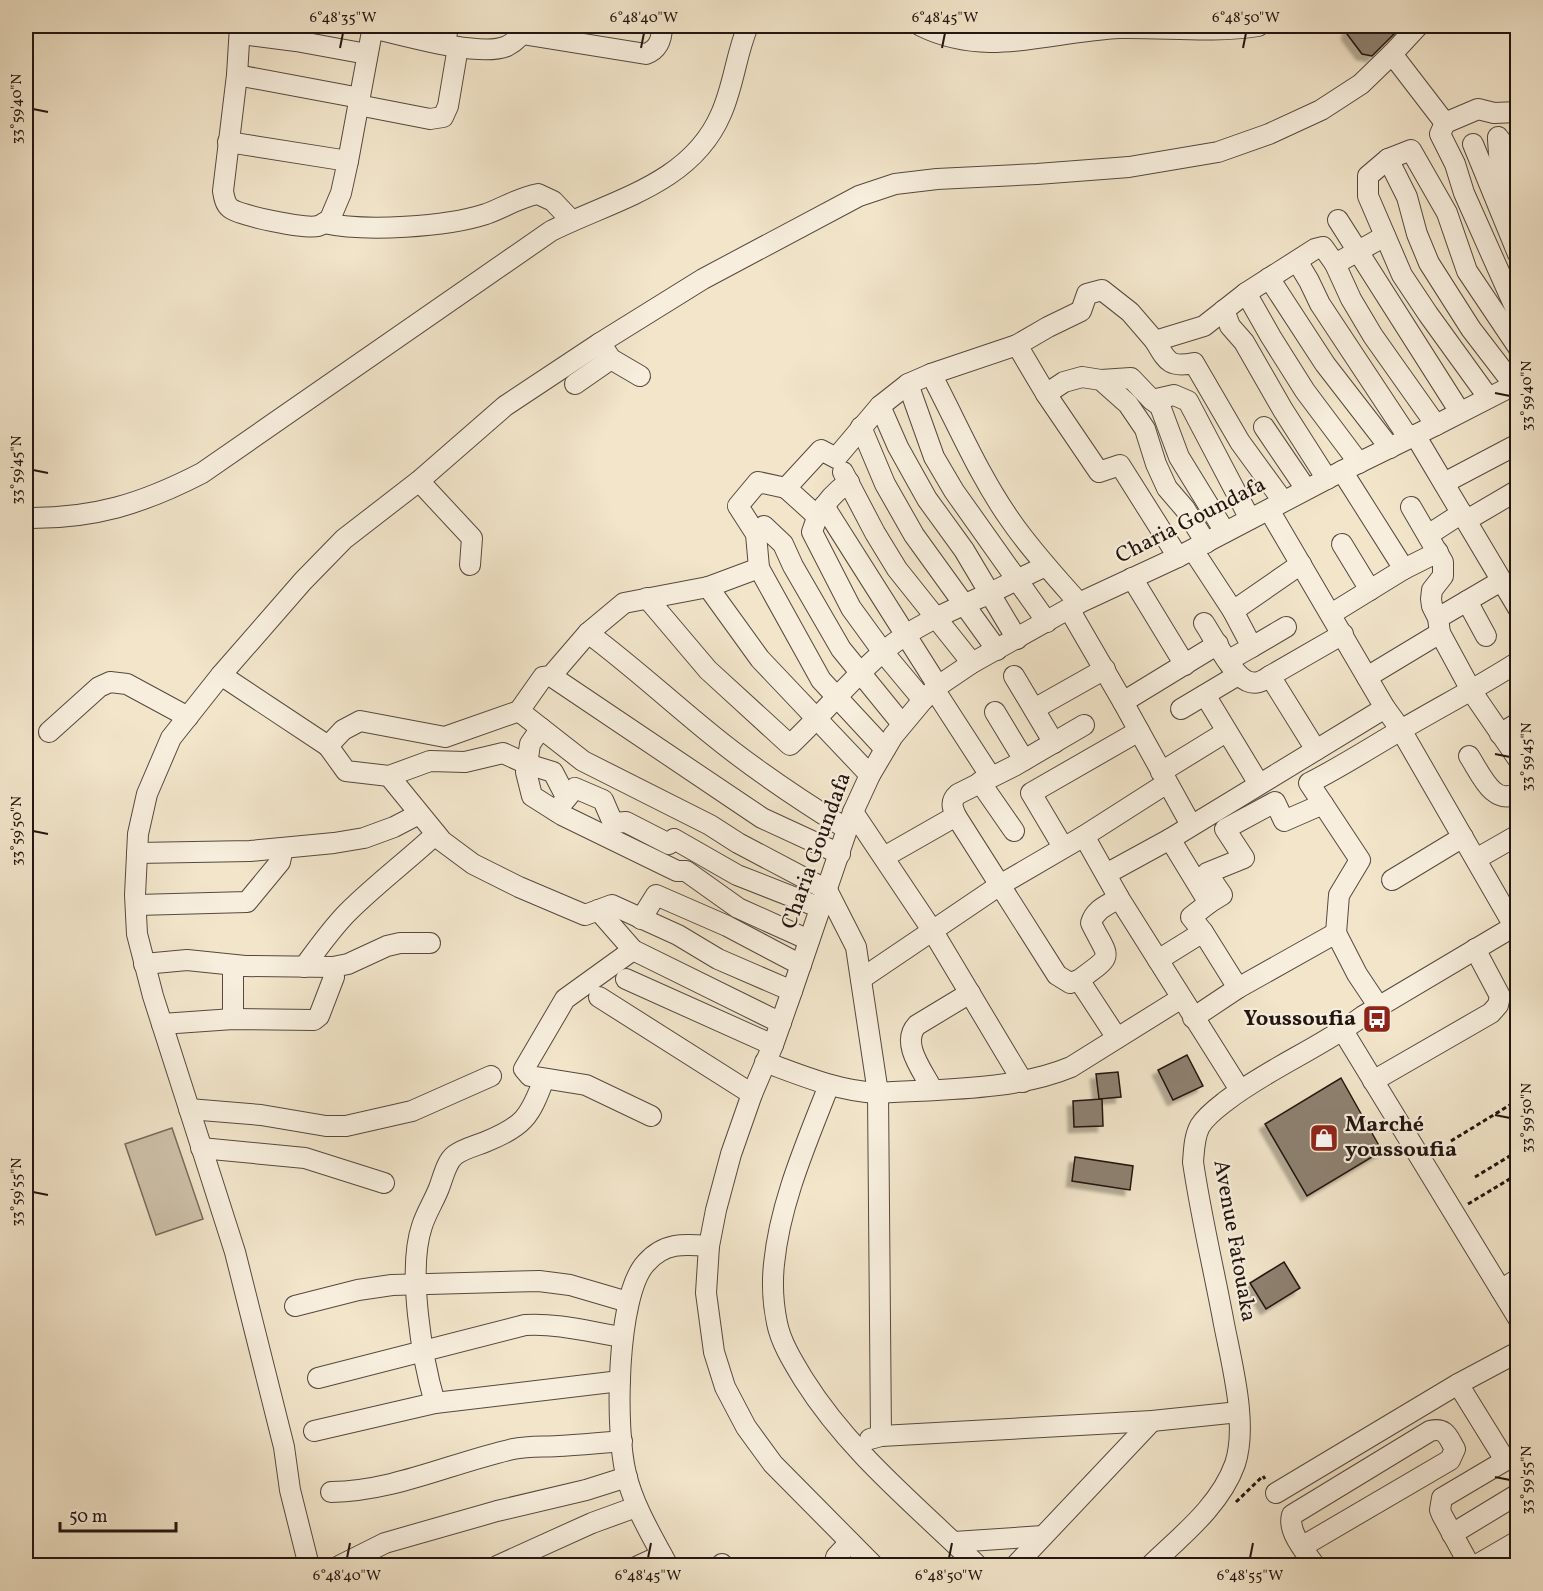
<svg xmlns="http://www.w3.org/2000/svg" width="1543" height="1591" font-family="Vollkorn,serif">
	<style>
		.green { fill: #cec2ab; stroke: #786c5e; stroke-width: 1.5 }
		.building { fill: #8e8171; stroke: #211511; stroke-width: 1.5; filter: url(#shadow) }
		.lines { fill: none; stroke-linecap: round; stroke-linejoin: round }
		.minor-casing { stroke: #55493f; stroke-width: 22 }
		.path { stroke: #211511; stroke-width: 3; stroke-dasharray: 4.5 3; stroke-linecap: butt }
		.minor { stroke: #f7eedd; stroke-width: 20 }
		.ticks { fill: none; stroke: #211511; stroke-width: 2 }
		.labels { text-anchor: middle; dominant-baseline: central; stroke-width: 4.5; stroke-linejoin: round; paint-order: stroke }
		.street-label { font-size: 22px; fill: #211511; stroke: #f7eedd }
		.poi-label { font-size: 22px; font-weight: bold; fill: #211511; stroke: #f7eedd; text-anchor: end }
		.neatline { fill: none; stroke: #211511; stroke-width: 2 }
		.ticks-label { font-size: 15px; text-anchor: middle; fill: #211511 }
	</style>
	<defs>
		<filter id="shadow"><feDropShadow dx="-5.5" dy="5.5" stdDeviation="1.5" flood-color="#0004"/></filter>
	</defs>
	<rect width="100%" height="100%" fill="#f2e5ca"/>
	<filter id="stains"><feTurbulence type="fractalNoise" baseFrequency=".00333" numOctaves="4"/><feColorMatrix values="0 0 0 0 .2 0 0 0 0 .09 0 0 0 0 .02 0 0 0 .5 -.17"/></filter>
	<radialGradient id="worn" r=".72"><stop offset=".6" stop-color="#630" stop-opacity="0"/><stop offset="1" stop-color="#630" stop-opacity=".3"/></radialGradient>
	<path class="green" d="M172,1128L203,1219L156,1235L125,1144Z"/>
	<g class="building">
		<path d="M1349,26H1402L1372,56L1362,54L1347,34Z"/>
		<path d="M1187,1055L1203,1086L1173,1100L1158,1070Z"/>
		<path d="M1118,1072L1121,1097L1099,1099L1096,1074Z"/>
		<path d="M1341,1078L1382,1151L1307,1196L1265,1124Z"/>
		<path d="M1102,1099L1103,1126L1074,1127L1073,1101Z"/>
		<path d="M1075,1157L1133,1166L1130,1190L1072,1181Z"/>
		<path d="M1284,1262L1300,1288L1266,1309L1250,1283Z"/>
	</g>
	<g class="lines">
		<g class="minor-casing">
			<g id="minor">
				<path d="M240,26L237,75L223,191C224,197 225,204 230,208C240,216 305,229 318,226C322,225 326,222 330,219L341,193L348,161L373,26"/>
				<path d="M921,26C988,59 1049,31 1120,28C1165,27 1213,33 1258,26"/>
				<path d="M372,28C402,35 481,58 507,46C517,41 522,35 526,26"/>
				<path d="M241,34L296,41L367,54"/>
				<path d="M522,34L646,54C659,49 662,39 662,26"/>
				<path d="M445,44L448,26"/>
				<path d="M1392,54L1445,123L1478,109L1494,113L1518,112"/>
				<path d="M237,75L360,98"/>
				<path d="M358,105L430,119L443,117L448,106L458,47"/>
				<path d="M1445,123L1440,134L1455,164L1464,193L1518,314"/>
				<path d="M1498,137L1518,164"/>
				<path d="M1498,139L1500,169L1518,205"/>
				<path d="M228,142L348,161"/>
				<path d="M1473,144L1518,254"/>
				<path d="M1388,159L1407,197L1417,234L1429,263L1471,329L1514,385"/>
				<path d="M1338,220L1460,412"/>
				<path d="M324,223C365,232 446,227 486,214C503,208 520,197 538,194L553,201L572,221"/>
				<path d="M1297,261L1309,281L1320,304L1408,437"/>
				<path d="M1335,264L1351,299L1373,336L1436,425"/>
				<path d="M1269,278L1325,364L1390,448"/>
				<path d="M1246,293L1271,337L1305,391L1359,463"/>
				<path d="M1224,310L1230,326L1244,342L1283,410L1327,479"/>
				<path d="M1155,341C1167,361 1169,368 1194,363L1240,442L1283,501"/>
				<path d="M600,343L611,359L640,376"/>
				<path d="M1017,345L1046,394L1064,382L1082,377L1101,380L1128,404L1145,429L1156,464L1167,488L1185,509L1206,543"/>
				<path d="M931,374C957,423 979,476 1011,521C1031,550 1055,576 1079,603"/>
				<path d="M1101,380L1131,378L1152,400L1174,395L1188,401L1250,519"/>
				<path d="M575,384L611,359"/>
				<path d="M908,384L934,457L954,491L1047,622"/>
				<path d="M1046,394L1099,472L1120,465L1178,557"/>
				<path d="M1488,397L1428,314L1402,275L1368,196V176L1388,159L1411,150L1447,213L1467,271L1518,347"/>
				<path d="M1152,400L1160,406L1179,457L1225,532"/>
				<path d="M880,406L898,447L927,499L964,550L1017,639"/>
				<path d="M861,427L885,484L914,535L997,650"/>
				<path d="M1264,427L1306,489"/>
				<path d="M1415,435L1518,608"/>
				<path d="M1342,471L1404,569"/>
				<path d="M843,472L875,533L897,569L972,663"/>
				<path d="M419,481L472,538L470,565"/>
				<path d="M849,482C830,495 818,511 812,532L851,608L883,652L923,700"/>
				<path d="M1444,483L1518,444"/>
				<path d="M824,506L938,686"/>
				<path d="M1411,507L1443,562V576L1432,590L1431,599L1432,606L1438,618L1440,633L1472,692L1518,759"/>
				<path d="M1269,510L1385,708L1401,730L1514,926"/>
				<path d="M817,516L786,488L821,450L836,458L880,406L908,384L931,374L1017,345L1048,327L1081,311L1087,294L1102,290L1130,312L1155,341L1204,326L1246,293L1315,249L1323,247L1335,264L1385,236"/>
				<path d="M26,518C93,519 142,504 202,473L551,231C613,200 691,184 721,114C734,85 736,54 748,26"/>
				<path d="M1467,520L1518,490"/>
				<path d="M756,534L764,526L783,544L793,566L841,649L902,724"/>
				<path d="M1428,535L1462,513"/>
				<path d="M1342,544L1370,590"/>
				<path d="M1193,550L1233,611"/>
				<path d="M759,568L821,680L885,749"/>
				<path d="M1132,578L1185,665"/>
				<path d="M708,587L760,659L870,775"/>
				<path d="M647,598L708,670L790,745C822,715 850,680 884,651C915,625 952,610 988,594C1007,585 1026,575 1046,566"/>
				<path d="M1467,601L1486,636"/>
				<path d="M1069,609L1123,702L1191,825"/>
				<path d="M1331,614L1404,569L1438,552"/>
				<path d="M1438,618L1501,581"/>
				<path d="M1204,623C1214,638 1232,675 1247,681C1256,685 1263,681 1270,676L1316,750"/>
				<path d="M588,633C631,665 670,701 712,735C755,770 800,800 847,829"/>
				<path d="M1252,647L1286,627"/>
				<path d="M1229,660L1252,647L1233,611L1301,564"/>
				<path d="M221,675L328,746L343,730L360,721L445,737L519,711L543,677L551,676L588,633L624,603L708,587L759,568L756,534L738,506L758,482L786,488"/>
				<path d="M551,676L762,818L840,854"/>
				<path d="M1014,676L1054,743"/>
				<path d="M1270,676L1343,634"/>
				<path d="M1367,677L1440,633"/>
				<path d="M934,689L991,777"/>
				<path d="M1205,695L1259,784"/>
				<path d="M1123,702L1218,644"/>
				<path d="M1034,709L1105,669"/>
				<path d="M1181,709L1238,675"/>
				<path d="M519,711L583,761L710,825L738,843L827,890L856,947L878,1093L881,1436"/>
				<path d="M995,712L1024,760"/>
				<path d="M541,728L530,744L526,772L532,796L562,815L677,871H686L738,908L809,940"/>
				<path d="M49,732L99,687L110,682L127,684L188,717"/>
				<path d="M1500,734L1518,723"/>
				<path d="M328,746L346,771L389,776L430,761L465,762L503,753L527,764L553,772L566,797"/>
				<path d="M1469,756C1481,774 1493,807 1518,793"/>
				<path d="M1161,772L1226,732"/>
				<path d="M389,776L442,841L473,864L519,887L585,915L612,905L678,935L718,959L792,991"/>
				<path d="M980,782L1014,831"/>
				<path d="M1323,804L1360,860L1339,895L1336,933"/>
				<path d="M556,811L575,788L603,800L613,823L626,822L669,844L674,839L737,875L821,908"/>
				<path d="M853,812L932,930L1023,1082"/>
				<path d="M956,816C952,807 950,801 958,794L1014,766L1084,725"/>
				<path d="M1084,836L1119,898L1240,1090"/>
				<path d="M1170,839L1209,903L1191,917L1203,932"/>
				<path d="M1063,847L1031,793L1139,731"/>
				<path d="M137,853L250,851L334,843L364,838L394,827L419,814"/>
				<path d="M884,857L956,816L1057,975L1070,983L1079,980L1117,1038"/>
				<path d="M1476,859L1518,835"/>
				<path d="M1106,874L1170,839L1385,708"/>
				<path d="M1392,880L1463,837"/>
				<path d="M1209,903L1222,895L1207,873L1244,858L1225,829L1275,802L1284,821L1323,804L1309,783C1341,767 1370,748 1401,730C1440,707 1479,687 1518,662"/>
				<path d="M137,905L247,902L280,862L283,848"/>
				<path d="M598,910L633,950L781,1023"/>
				<path d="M641,919L656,895L727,926L801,965"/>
				<path d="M633,950L565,999L524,1069L530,1076L586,1085L651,1116"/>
				<path d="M1158,960L1203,932L1238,988L1193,1018"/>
				<path d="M144,964L187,960L245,966L333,967L348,964L387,946L400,943H430"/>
				<path d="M304,967C318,948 332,928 348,912C376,884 407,861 436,834"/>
				<path d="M626,979L773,1045"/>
				<path d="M861,979L1000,885L1084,836L1167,783"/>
				<path d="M1079,980C1116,953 1109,960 1091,923C1095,909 1108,905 1119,898"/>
				<path d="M1238,988L1336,933L1357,974L1379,1007"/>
				<path d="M599,997L752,1094"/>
				<path d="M233,1019V965"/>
				<path d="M162,1024L233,1019L314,1020L319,1016L334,977"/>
				<path d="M1343,1031L1518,1318"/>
				<path d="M765,1062C803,1076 838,1091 878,1093C940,1089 1013,1091 1071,1067L1180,999"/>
				<path d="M1373,1081L1491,1013L1498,1005L1500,996L1475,949"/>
				<path d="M829,1085C807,1142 780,1202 774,1264C772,1283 773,1304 777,1323C781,1343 793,1362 804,1380C850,1453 917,1506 978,1566"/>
				<path d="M932,1089C923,1071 900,1043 917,1025L970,993"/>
				<path d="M189,1109L261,1115L326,1126H346L412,1111L491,1076"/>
				<path d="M201,1148L305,1158L384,1183"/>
				<path d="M1501,1290L1518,1279"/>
				<path d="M295,1306L358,1290L392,1285L539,1281L570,1285L628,1302"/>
				<path d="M318,1378L525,1325C558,1323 590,1332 622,1337"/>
				<path d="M1458,1384L1505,1460"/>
				<path d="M435,1403C422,1359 407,1270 422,1226C426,1213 434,1201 439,1188C443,1178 446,1162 455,1155C463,1149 475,1146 485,1142C523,1127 530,1117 544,1079"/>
				<path d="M314,1431L435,1403L620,1381"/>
				<path d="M870,1439L881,1436L1152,1421L1239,1412"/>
				<path d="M331,1492C395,1491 451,1463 513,1449C528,1446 543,1447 558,1446C580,1445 601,1443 622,1441"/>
				<path d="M1276,1493L1458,1384L1518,1352"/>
				<path d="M1452,1534L1518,1494"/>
				<path d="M954,1542L1043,1536"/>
				<path d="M1303,1546L1450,1460L1455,1449C1448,1437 1446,1427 1430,1431L1292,1515C1287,1532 1306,1552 1315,1566"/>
				<path d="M722,1564L724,1566"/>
				<path d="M309,1566L290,1490L284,1447L235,1252L153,996L137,934L135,895L138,834L147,794L171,738L221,675L303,581L344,539L419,481L505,406L600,343L703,279L859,196L895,184L937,179L1037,174L1129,167L1218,152L1269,134L1321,110L1361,84L1392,54L1418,26"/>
				<path d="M339,1566L385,1543L497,1511L586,1490L627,1477"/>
				<path d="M497,1566L592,1523L636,1507"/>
				<path d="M638,1566L662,1555"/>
				<path d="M668,1566C652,1536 634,1507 626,1474C615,1431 616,1295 646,1263C664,1242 684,1244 709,1246"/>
				<path d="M835,1566L836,1557L850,1542"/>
				<path d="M874,1566L773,1464L746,1427L725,1387L714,1352L706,1293L709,1246L716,1210L731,1154L752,1094L773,1045L792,991L853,812L870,775L893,736L923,700L938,686L972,663L1079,603L1178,557L1342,471L1436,425L1518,383"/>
				<path d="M1015,1566L1152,1421"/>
				<path d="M1150,1566C1181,1536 1220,1506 1235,1464C1248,1425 1232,1365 1224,1324C1214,1270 1201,1217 1193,1162C1194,1151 1194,1137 1200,1126C1206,1116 1217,1108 1226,1101C1269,1068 1320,1048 1363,1016L1518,924"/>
				<path d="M1470,1566L1442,1515L1440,1510L1442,1498L1518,1453"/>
				<path d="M1475,1566L1518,1541"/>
			</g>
		</g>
		<g class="path">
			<path d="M1451,1141L1518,1100"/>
			<path d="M1475,1177L1518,1151"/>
			<path d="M1468,1204L1518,1174"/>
			<path d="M1236,1502L1263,1476L1265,1479"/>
		</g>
		<use href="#minor" class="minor"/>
	</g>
	<path class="ticks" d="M340,48L343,33M641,48L644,33M942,48L945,33M1243,48L1246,33M33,109L48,112M1495,393L1510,396M33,470L48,473M1495,754L1510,757M33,831L48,834M1495,1115L1510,1118M33,1192L48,1195M1495,1477L1510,1480M347,1558L350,1543M648,1558L651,1543M949,1558L952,1543M1250,1558L1253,1543"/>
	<defs>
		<g id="bus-square" transform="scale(1.5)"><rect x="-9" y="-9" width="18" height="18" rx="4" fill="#8f2418" stroke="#f7eedd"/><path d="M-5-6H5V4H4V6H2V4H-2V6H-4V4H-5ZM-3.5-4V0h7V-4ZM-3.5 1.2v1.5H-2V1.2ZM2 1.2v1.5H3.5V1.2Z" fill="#fff"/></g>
		<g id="shop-square" transform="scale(1.5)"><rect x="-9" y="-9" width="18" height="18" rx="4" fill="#8f2418" stroke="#f7eedd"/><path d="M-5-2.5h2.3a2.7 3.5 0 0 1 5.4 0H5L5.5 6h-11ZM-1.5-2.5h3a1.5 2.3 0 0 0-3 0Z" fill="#fff"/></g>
	</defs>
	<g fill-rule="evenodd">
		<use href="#bus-square" x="1377" y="1019"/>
		<use href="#shop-square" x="1324" y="1138"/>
	</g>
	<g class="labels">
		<g class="street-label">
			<text transform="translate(1191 521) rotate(-27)">Charia Goundafa</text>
			<text transform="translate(817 851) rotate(-70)">Charia Goundafa</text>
			<text transform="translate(1234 1241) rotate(80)">Avenue Fatouaka</text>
		</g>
		<g class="poi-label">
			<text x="1356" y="1019">Youssoufia</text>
			<text x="1345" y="1125" text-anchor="start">Marché<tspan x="1345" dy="25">youssoufia</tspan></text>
		</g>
	</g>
	<rect width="1543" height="1591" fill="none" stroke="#f2e5ca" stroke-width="66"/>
	<path d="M60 1522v9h116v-9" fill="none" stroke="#211511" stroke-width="3"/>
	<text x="69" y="1522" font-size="18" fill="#211511" stroke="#f7eedd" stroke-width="4.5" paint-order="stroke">50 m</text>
	<rect x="33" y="33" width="1477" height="1525" class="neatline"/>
	<g class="ticks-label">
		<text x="343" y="22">6°48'35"W</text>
		<text x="644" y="22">6°48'40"W</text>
		<text x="945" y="22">6°48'45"W</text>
		<text x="1246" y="22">6°48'50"W</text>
		<text transform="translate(16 109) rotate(-90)" y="5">33°59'40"N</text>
		<text transform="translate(1526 396) rotate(-90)" y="5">33°59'40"N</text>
		<text transform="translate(16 470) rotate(-90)" y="5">33°59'45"N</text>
		<text transform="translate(1526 757) rotate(-90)" y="5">33°59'45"N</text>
		<text transform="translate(16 831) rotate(-90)" y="5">33°59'50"N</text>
		<text transform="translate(1526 1118) rotate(-90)" y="5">33°59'50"N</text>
		<text transform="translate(16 1192) rotate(-90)" y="5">33°59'55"N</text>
		<text transform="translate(1526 1480) rotate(-90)" y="5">33°59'55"N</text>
		<text x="347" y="1580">6°48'40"W</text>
		<text x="648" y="1580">6°48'45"W</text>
		<text x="949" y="1580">6°48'50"W</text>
		<text x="1250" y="1580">6°48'55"W</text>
	</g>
	<rect width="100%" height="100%" filter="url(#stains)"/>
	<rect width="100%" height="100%" fill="url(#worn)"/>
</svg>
